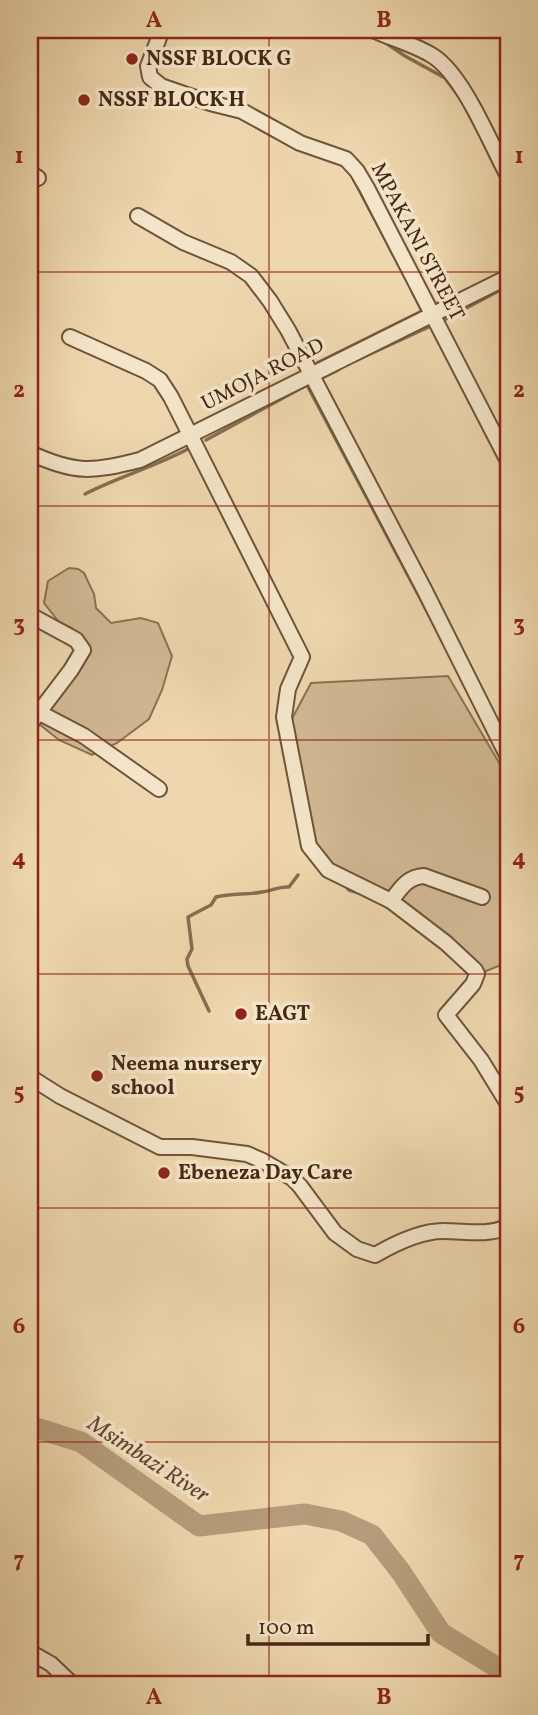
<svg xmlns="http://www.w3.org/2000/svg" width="538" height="1715" font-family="Vollkorn,serif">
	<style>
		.green { fill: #d1b994; stroke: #8b7154; stroke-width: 2 }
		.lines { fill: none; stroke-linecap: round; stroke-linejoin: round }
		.stream { stroke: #886e52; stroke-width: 3.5 }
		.river { stroke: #b59c7a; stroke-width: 21 }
		.street-casing { stroke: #6f543b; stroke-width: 18 }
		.street { stroke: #f4e5ca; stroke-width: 14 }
		.grid { fill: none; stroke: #8f2418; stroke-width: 2; stroke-opacity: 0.55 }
		.poi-dot { fill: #8f2418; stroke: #f4e5ca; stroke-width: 2.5 }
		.labels { text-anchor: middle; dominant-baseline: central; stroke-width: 7; stroke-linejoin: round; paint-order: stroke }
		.poi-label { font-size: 21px; font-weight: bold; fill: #452915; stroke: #f4e5ca; text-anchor: start }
		.street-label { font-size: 21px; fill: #452915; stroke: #f4e5ca }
		.water-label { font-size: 23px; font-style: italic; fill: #61462e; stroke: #f4e5ca }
		.neatline { fill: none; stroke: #8f2418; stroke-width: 2.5 }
		.grid-label { font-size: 23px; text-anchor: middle; font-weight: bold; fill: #8f2418 }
	</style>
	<rect width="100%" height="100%" fill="#eed7ae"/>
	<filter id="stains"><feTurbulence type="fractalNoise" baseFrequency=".00286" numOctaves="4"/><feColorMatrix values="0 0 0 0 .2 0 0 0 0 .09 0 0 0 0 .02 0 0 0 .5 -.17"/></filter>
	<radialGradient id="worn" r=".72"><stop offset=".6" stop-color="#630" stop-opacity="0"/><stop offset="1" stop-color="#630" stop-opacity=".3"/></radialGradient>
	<g class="green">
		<path d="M69,568L78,569L84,573L94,594L96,608L111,623L141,618L158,623L172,656L162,690L149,719L117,743L92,755L59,740L39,724L77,655L80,640L72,628L59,622L44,603L48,581Z"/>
		<path d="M448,676L508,778V962L472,977L451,938L391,901L349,891L317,857L285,732L311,683Z"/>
	</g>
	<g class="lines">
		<g class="stream">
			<path d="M383,41L405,56L445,78L463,102L483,141"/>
			<path d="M502,179L508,190"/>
			<path d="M354,180L406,279"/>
			<path d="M460,293L487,280"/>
			<path d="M434,305L444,300"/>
			<path d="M442,321L508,286"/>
			<path d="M357,360L431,326"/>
			<path d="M317,363L422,311L411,289"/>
			<path d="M320,379L338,370"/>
			<path d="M206,440L307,385L437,630"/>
			<path d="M85,494C118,477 154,467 188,449"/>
			<path d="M209,1011L188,966L187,959L192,949L188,917L211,905L216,897C232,893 247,895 262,892C272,891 279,886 289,887L298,875"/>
		</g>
		<path class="river" d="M30,1426L81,1442L199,1526L305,1514L341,1521L372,1535L401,1572L441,1633L508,1674"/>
		<g class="street-casing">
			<g id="street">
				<path d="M162,30L148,66L150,77L161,86L210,103L242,111L300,143L346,159L357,171L367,188L508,461"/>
				<path d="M373,30C393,39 416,45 433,56C464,76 490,143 508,176"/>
				<path d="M30,173L38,178"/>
				<path d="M138,216L183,242L231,262L251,276L270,301L288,330L424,589L508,757"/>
				<path d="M70,337L146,371L160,380L171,397L302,657L288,689L284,717L309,846L328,870L391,901L446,943L475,970L477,974L473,984L446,1015L481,1060L508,1104"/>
				<path d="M30,453C76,474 92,472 140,460L508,277"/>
				<path d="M30,615L76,640L83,650L71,670L30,724"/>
				<path d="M40,713L84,736L159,789"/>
				<path d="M391,901C401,888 407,877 424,876L482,897"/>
				<path d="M30,1077L60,1096L160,1147H192L247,1154L263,1161L292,1178L300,1186L335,1233L357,1249L375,1255C394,1244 420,1231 443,1231C467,1231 485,1236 508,1227"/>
				<path d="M30,1652L51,1664L73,1685"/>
			</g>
		</g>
		<use href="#street" class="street"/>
	</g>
	<path class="grid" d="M269,30V1685M30,272H508M30,506H508M30,740H508M30,974H508M30,1208H508M30,1442H508"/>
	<g class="poi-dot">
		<circle cx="132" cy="59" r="7"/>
		<circle cx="84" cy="100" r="7"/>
		<circle cx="241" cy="1014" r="7"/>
		<circle cx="97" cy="1076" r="7"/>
		<circle cx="164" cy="1173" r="7"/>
	</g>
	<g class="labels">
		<g class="poi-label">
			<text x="146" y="59">NSSF BLOCK G</text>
			<text x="98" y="100">NSSF BLOCK H</text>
			<text x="255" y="1014">EAGT</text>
			<text x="111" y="1064">Neema nursery<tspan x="111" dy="24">school</tspan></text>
			<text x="178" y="1173">Ebeneza Day Care</text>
		</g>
		<g class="street-label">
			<text transform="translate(417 242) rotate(62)">MPAKANI STREET</text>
			<text transform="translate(263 375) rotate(-27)">UMOJA ROAD</text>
		</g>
		<g class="water-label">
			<text transform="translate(148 1460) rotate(33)">Msimbazi River</text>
		</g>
	</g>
	<rect width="538" height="1715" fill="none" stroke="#eed7ae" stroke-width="77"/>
	<path d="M248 1634v10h180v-10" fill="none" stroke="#452915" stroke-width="3.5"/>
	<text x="258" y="1634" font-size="21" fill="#452915" stroke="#f4e5ca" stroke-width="5" paint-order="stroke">100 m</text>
	<rect x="38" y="38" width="462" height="1638" class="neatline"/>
	<g class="grid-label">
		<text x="154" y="27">A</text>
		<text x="384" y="27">B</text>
		<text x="19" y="163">1</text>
		<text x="519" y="163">1</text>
		<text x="19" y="397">2</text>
		<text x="519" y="397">2</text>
		<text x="19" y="631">3</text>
		<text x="519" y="631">3</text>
		<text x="19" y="865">4</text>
		<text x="519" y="865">4</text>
		<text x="19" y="1099">5</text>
		<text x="519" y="1099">5</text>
		<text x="19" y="1333">6</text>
		<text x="519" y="1333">6</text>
		<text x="19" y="1567">7</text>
		<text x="519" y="1567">7</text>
		<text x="154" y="1704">A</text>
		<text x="384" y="1704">B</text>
	</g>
	<rect width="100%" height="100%" filter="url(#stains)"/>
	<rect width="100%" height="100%" fill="url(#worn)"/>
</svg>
